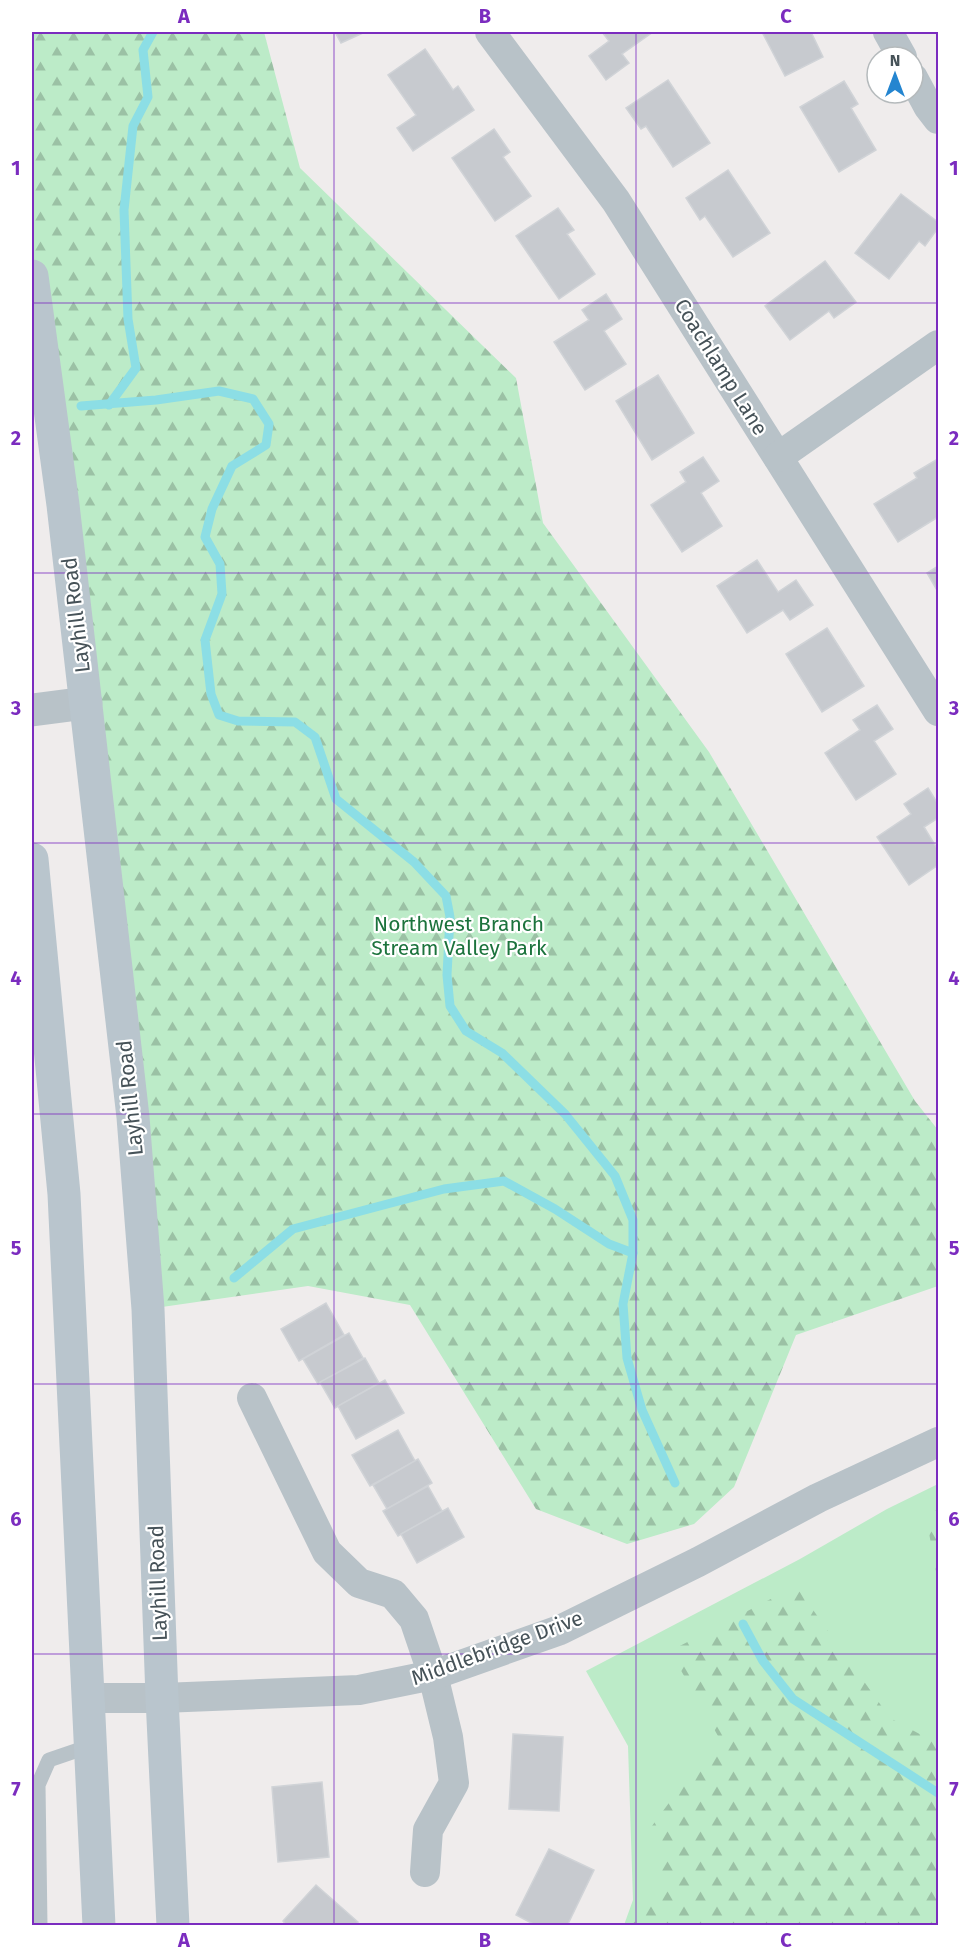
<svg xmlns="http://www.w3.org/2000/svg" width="970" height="1957" font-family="'Fira Sans',sans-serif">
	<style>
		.green { fill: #bcebc8 }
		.forest { fill: url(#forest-firs) }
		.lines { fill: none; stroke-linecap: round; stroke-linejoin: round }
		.stream { stroke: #8cdee5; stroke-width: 9 }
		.building { fill: #c7cacf; stroke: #d0d3d7; stroke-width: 1.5 }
		.service { stroke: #b8c2c8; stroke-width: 15 }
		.minor { stroke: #b8c2c8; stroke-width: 30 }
		.tertiary { stroke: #b8c2c8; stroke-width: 33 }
		.secondary { stroke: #b9c5cd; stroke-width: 33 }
		.grid { fill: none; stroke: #7b2cbf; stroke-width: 1.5; stroke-opacity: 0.55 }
		.labels { text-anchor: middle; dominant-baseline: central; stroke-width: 4.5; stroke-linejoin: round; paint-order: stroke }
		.street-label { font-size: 21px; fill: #465258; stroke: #fff }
		.park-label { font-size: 21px; fill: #1c733d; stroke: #fff }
		.neatline { fill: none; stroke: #7b2cbf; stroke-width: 2 }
		.grid-label { font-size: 20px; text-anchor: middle; font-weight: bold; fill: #7b2cbf }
	</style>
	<defs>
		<pattern id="forest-firs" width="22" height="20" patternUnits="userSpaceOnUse" patternTransform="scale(1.5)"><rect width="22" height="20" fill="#bcebc8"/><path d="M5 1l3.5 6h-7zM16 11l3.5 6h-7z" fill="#9bc1a5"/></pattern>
	</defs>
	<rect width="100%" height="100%" fill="#efecec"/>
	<path class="green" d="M938,1484V1925H624L633,1900L628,1746L586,1671L800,1559L887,1509Z"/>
	<g class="forest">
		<path d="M32,32H264L300,168L516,378L543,523L709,752L915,1101L938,1130V1286L796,1335L734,1487L694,1524L627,1544L536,1509L410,1305L308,1286L148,1309L32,276Z"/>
		<path d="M938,1509V1583L926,1516Z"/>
		<path d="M796,1586L890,1718L938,1744V1925H630L663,1889L652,1826L718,1736L670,1651Z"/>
	</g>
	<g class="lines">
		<g class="stream">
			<path d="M109,405L136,368L128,319L124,210L133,126L148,97L143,50L153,32"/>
			<path d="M81,406L156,400L219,391L253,399L269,424L266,445L232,466L212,509L205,537L220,564L222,594L205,640L211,694L219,715L238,721L295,722L315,737L336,799L414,862L446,896L450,917L447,975L450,1006L466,1031L502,1053L565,1114L615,1176L633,1220V1253L623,1304L627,1358L642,1410L675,1483"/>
			<path d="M234,1278L293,1229L444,1189L504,1181L555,1209L609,1244L633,1253"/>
			<path d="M743,1624L763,1661L793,1699L938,1793"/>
		</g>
	</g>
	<g class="building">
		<path d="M335,32H365L341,43Z"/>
		<path d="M602,32H653L622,54L629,63L606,80L589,56L609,41Z"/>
		<path d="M762,32H811L823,57L785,76Z"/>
		<path d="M425,49L453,90L458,86L474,110L413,151L397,128L416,115L388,75Z"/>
		<path d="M668,80L710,143L673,167L646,126L641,129L626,108Z"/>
		<path d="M844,81L858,104L851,108L876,150L839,172L800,107Z"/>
		<path d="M494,129L510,152L503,157L531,196L495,221L452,158Z"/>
		<path d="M728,170L770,233L733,257L705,216L700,220L686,198Z"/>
		<path d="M901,194L938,222V228L925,246L919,241L889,279L855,253Z"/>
		<path d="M558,208L574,230L567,234L595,274L559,299L516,236Z"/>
		<path d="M825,261L856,302L834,318L829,311L790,340L765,306Z"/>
		<path d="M606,294L622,319L604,331L626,364L585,390L554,342L589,320L582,310Z"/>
		<path d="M658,375L694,433L652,460L616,401Z"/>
		<path d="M703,457L719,481L701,493L722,526L682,552L651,505L686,482L680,472Z"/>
		<path d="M936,460L938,463V517L898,542L874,504L917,478L914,473Z"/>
		<path d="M757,560L778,592L796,580L813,605L790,620L783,610L747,633L717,586Z"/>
		<path d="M938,566V592L927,573Z"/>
		<path d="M827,628L864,686L822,712L786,654Z"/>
		<path d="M877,705L893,729L874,741L896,774L856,800L825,753L860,730L853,720Z"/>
		<path d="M928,788L938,804V818L924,827L938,850V865L909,885L877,837L911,814L904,804Z"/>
		<path d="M326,1303L344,1335L299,1361L281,1329Z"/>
		<path d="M349,1333L363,1358L318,1384L303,1359Z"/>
		<path d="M365,1358L379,1383L335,1408L320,1382Z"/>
		<path d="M385,1380L404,1413L356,1439L338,1406Z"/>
		<path d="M398,1430L415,1461L370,1486L352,1455Z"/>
		<path d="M418,1459L432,1483L387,1509L373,1485Z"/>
		<path d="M428,1486L442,1511L398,1536L383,1511Z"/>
		<path d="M448,1508L464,1537L417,1563L401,1534Z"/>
		<path d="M513,1734L563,1737L559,1811L509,1809Z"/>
		<path d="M322,1782L329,1857L278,1862L272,1787Z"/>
		<path d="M549,1849L594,1870L567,1926H537L516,1915Z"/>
		<path d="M316,1885L358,1922L355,1926H287L283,1921Z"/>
	</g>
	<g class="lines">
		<path class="service" d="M40,1926L38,1785L49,1760L90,1746"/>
		<g class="minor">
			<path d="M490,32L616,201L938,711"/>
			<path d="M888,32L902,57"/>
			<path d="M913,78L928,106L938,119"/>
			<path d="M778,457L938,345"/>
			<path d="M252,1398L327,1552L359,1583L393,1594L414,1619L433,1675L448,1737L454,1783L428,1830L425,1872"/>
			<path d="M89,1698H162L359,1690L433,1675L560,1630L698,1562L818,1498L938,1442"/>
		</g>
		<path class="tertiary" d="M32,710L86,703"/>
		<g class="secondary">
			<path d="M32,276L63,505L133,1117L148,1309L162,1698L173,1926"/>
			<path d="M32,859L64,1194L99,1926"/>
		</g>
	</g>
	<path class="grid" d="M334,32V1926M636,32V1926M32,303H938M32,573H938M32,843H938M32,1114H938M32,1384H938M32,1654H938"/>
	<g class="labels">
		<g class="street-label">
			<text transform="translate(721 367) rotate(58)">Coachlamp Lane</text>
			<text transform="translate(76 615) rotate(-97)">Layhill Road</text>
			<text transform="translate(130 1098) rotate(-96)">Layhill Road</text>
			<text transform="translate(158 1583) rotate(-92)">Layhill Road</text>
			<text transform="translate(497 1648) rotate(-20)">Middlebridge Drive</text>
		</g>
		<g class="park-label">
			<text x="459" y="924">Northwest Branch<tspan x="459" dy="24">Stream Valley Park</tspan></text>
		</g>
	</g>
	<rect width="970" height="1957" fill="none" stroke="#ffffff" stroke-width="66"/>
	<g transform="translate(895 75)"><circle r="28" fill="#ffffff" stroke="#b5babc" stroke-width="1.5"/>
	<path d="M0-4.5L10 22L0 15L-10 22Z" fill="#2485d0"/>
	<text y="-9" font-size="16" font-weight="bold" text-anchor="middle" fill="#465258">N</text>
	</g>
	<rect x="33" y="33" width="904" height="1891" class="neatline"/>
	<g class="grid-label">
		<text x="184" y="23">A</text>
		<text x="485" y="23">B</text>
		<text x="786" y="23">C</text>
		<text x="16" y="175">1</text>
		<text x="954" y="175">1</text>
		<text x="16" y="445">2</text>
		<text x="954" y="445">2</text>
		<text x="16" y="715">3</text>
		<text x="954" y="715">3</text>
		<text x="16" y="985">4</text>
		<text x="954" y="985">4</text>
		<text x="16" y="1255">5</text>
		<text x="954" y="1255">5</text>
		<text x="16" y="1526">6</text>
		<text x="954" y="1526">6</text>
		<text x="16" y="1796">7</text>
		<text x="954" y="1796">7</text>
		<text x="184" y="1947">A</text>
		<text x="485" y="1947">B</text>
		<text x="786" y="1947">C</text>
	</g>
</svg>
